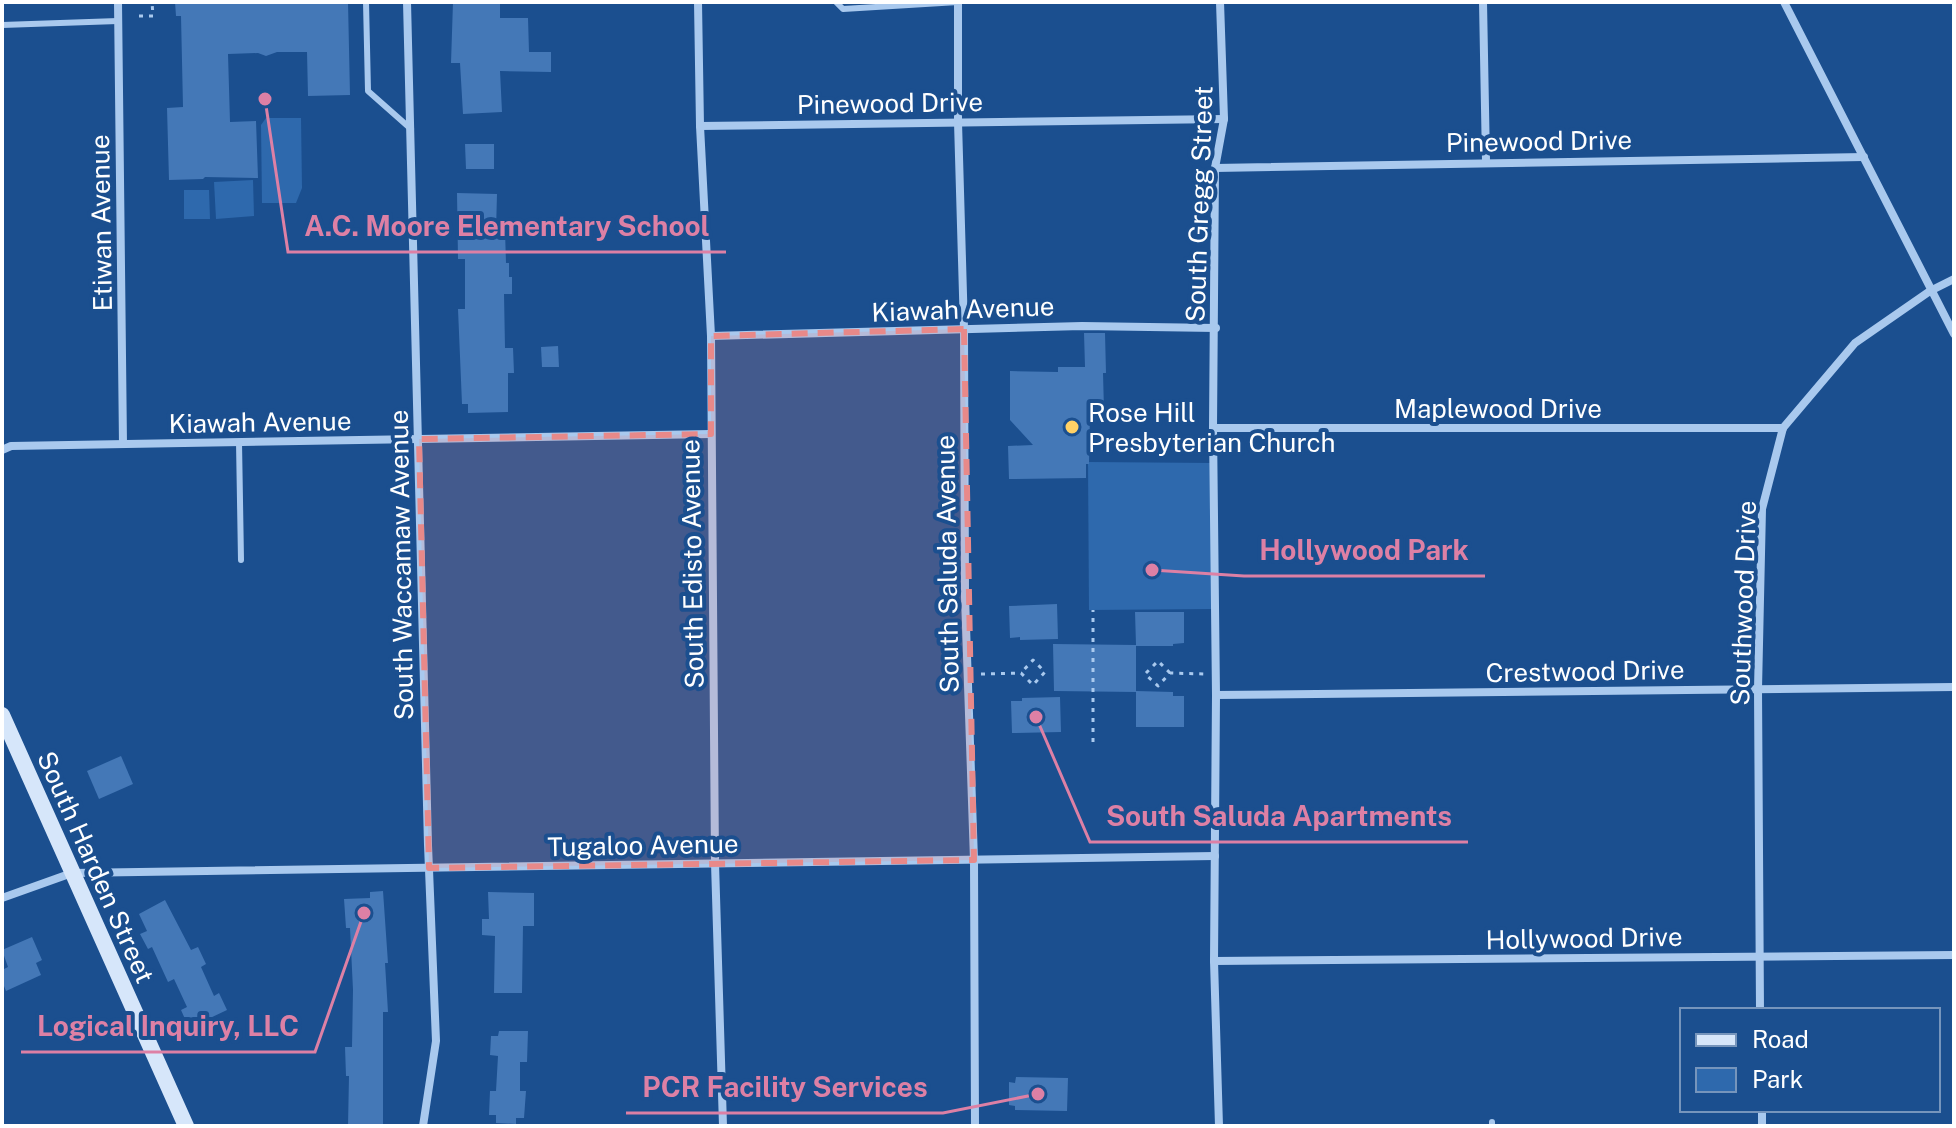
<svg xmlns="http://www.w3.org/2000/svg" width="1956" height="1128" font-family="'Public Sans',sans-serif">
	<style>
		.green { fill: #2e69ad }
		.building { fill: #4478b7 }
		.lines { fill: none; stroke-linecap: round; stroke-linejoin: round }
		.path { stroke: #a9c9ee; stroke-width: 3; stroke-dasharray: 4 6; stroke-linecap: butt }
		.lane { stroke: #a9c9ee; stroke-width: 6 }
		.street { stroke: #a9c9ee; stroke-width: 8 }
		.secondary { stroke: #d6e6fa; stroke-width: 16 }
		.marked { fill: #e88989; fill-opacity: 0.2; stroke: #e88989; stroke-width: 6; stroke-dasharray: 16 10; stroke-linejoin: round }
		.poi-dot { fill: #ffd166; stroke: #1b4f8f; stroke-width: 3 }
		.labels { text-anchor: middle; dominant-baseline: central; stroke-width: 8; stroke-linejoin: round; paint-order: stroke }
		.street-label { font-size: 26px; fill: #fff; stroke: #1b4f8f }
		.poi-label { font-size: 26px; fill: #fff; stroke: #1b4f8f; text-anchor: start }
		.leader { fill: none; stroke: #dd80a5; stroke-width: 3 }
		.callout-dot { fill: #dd80a5; stroke: #1b4f8f; stroke-width: 3 }
		.callout-label { font-size: 28px; text-anchor: middle; font-weight: bold; fill: #dd80a5; stroke: #1b4f8f; stroke-width: 8; stroke-linejoin: round; paint-order: stroke }
	</style>
	<rect width="100%" height="100%" fill="#1b4f8f"/>
	<g class="green">
		<path d="M266,118H301L302,188L296,203H262L261,125Z"/>
		<path d="M253,180L254,216L216,219L214,182Z"/>
		<path d="M184,190H209L210,219H184Z"/>
		<path d="M1088,462L1214,463V609L1089,610Z"/>
	</g>
	<g class="building">
		<path d="M175,2H348L350,95L308,96L307,52H277L266,56L258,53L228,54L230,122L256,121L258,178L205,177L203,179L169,180L167,108L183,107L181,16H176Z"/>
		<path d="M453,2H500V18H528L529,52H551V72L500,71L502,112L463,114L460,63H451Z"/>
		<path d="M465,144H494V169H466Z"/>
		<path d="M457,193L497,194L496,231H505L506,263H509V277H512V294H504L505,348H513L514,373H508V412L468,413V404H462L458,309H465V259H458Z"/>
		<path d="M1084,333H1105L1106,373H1103L1104,410H1090L1089,464H1086V478L1009,479L1008,446L1033,445L1010,420V371L1058,372V367H1085Z"/>
		<path d="M558,346L559,367H542L541,347Z"/>
		<path d="M1057,604L1058,639L1020,640V637L1010,638L1009,606Z"/>
		<path d="M1135,612H1184V643L1173,644V646H1136V691L1173,692V696H1184V727H1136V692L1054,691L1053,644L1136,645Z"/>
		<path d="M1060,697L1061,732L1012,733L1011,701H1022V698Z"/>
		<path d="M121,756L133,784L99,799L87,771Z"/>
		<path d="M383,891L388,963H385L388,1012H383V1126H348L349,1076H346L345,1047H352L353,990L350,928H346L344,899L370,898V892Z"/>
		<path d="M488,892L534,893V926H523L522,993H494L495,936L482,935V919H489Z"/>
		<path d="M165,900L191,950L198,947L206,964L201,967L214,996L219,993L227,1010L189,1028L181,1010L187,1007L174,979L168,982L152,947L148,949L140,934L147,931L139,914Z"/>
		<path d="M32,937L42,960L36,963L41,975L6,991L2,981V970L8,967L2,950Z"/>
		<path d="M499,1031H528L527,1062H520V1091H526L524,1118H516V1124L496,1123V1115H489L490,1091H496L498,1056L490,1055L491,1036H498Z"/>
		<path d="M1016,1077L1068,1078L1067,1111L1015,1110V1106L1009,1105V1082L1015,1083Z"/>
	</g>
	<g class="lines">
		<g class="path">
			<path d="M139,16H153L152,2"/>
			<path d="M1170,673L1158,661L1145,674L1158,686L1170,673L1204,674"/>
			<path d="M981,674L1021,673L1033,685L1045,672L1033,660L1021,673"/>
			<path d="M1093,742V610"/>
		</g>
		<g class="lane">
			<path d="M366,2L368,91L411,129"/>
			<path d="M836,2L843,9L958,2"/>
			<path d="M2,25L118,21"/>
			<path d="M239,442L241,560"/>
			<path d="M1492,1122V1126"/>
		</g>
		<g class="street">
			<path d="M118,2L123,444"/>
			<path d="M407,2L428,845L436,1041L423,1126"/>
			<path d="M698,2L700,126L711,336L715,863L723,1126"/>
			<path d="M958,2V122L964,329L965,597L974,860L975,1126"/>
			<path d="M1483,2L1486,161"/>
			<path d="M1784,2L1954,334"/>
			<path d="M700,126L1224,119"/>
			<path d="M1215,168L1864,157"/>
			<path d="M711,336L1082,326L1216,328"/>
			<path d="M1213,428H1783"/>
			<path d="M2,450L11,446L711,434"/>
			<path d="M1216,695L1954,687"/>
			<path d="M2,898L72,873L1215,856"/>
			<path d="M1214,961L1954,955"/>
			<path d="M1760,1010L1758,689L1762,509L1783,428L1855,343L1930,291L1954,279"/>
			<path d="M1762,1110V1126"/>
			<path d="M1219,1126L1214,961L1216,695L1213,428L1215,168L1224,119L1220,2"/>
		</g>
		<path class="secondary" d="M2,715L186,1126"/>
	</g>
	<path class="marked" d="M964,329L974,860L429,868L419,439L711,434V336Z"/>
	<circle class="poi-dot" cx="1072" cy="427" r="8"/>
	<g class="labels">
		<g class="street-label">
			<text transform="translate(890 103) rotate(-1)">Pinewood Drive</text>
			<text transform="translate(1539 141) rotate(-1)">Pinewood Drive</text>
			<text transform="translate(1199 204) rotate(-88)">South Gregg Street</text>
			<text transform="translate(101 223) rotate(-91)">Etiwan Avenue</text>
			<text transform="translate(963 309) rotate(-2)">Kiawah Avenue</text>
			<text x="1498" y="408">Maplewood Drive</text>
			<text transform="translate(260 422) rotate(-1)">Kiawah Avenue</text>
			<text transform="translate(692 564) rotate(-91)">South Edisto Avenue</text>
			<text transform="translate(947 564) rotate(-91)">South Saluda Avenue</text>
			<text transform="translate(401 565) rotate(-91)">South Waccamaw Avenue</text>
			<text transform="translate(1743 603) rotate(-88)">Southwood Drive</text>
			<text transform="translate(1585 671) rotate(-1)">Crestwood Drive</text>
			<text transform="translate(643 845) rotate(-1)">Tugaloo Avenue</text>
			<text transform="translate(96 867) rotate(66)">South Harden Street</text>
			<text transform="translate(1584 938) rotate(-1)">Hollywood Drive</text>
		</g>
		<g class="poi-label">
			<text x="1088" y="412">Rose Hill<tspan x="1088" dy="30">Presbyterian Church</tspan></text>
		</g>
	</g>
	<path class="leader" d="M265 99L288 252H726M1152 570L1244 576H1485M1036 717L1090 842H1468M364 913L315 1052H21M1038 1094L943 1113H626"/>
	<g class="callout-dot">
		<circle cx="265" cy="99" r="8"/>
		<circle cx="1152" cy="570" r="8"/>
		<circle cx="1036" cy="717" r="8"/>
		<circle cx="364" cy="913" r="8"/>
		<circle cx="1038" cy="1094" r="8"/>
	</g>
	<g class="callout-label">
		<text x="507" y="236">A.C. Moore Elementary School</text>
		<text x="1364" y="560">Hollywood Park</text>
		<text x="1279" y="826">South Saluda Apartments</text>
		<text x="168" y="1036">Logical Inquiry, LLC</text>
		<text x="785" y="1097">PCR Facility Services</text>
	</g>
	<rect width="1956" height="1128" fill="none" stroke="#ffffff" stroke-width="8"/>
	<rect x="1680" y="1008" width="260" height="104" fill="#1b4f8f" stroke="#7695bc" stroke-width="2"/>
	<rect x="1696" y="1034" width="40" height="12" fill="#d6e6fa" stroke="#7695bc" stroke-width="2"/>
	<text x="1752" y="1048" font-size="24" fill="#ffffff">Road</text>
	<rect x="1696" y="1068" width="40" height="24" fill="#2e69ad" stroke="#7695bc" stroke-width="2"/>
	<text x="1752" y="1088" font-size="24" fill="#ffffff">Park</text>
</svg>
